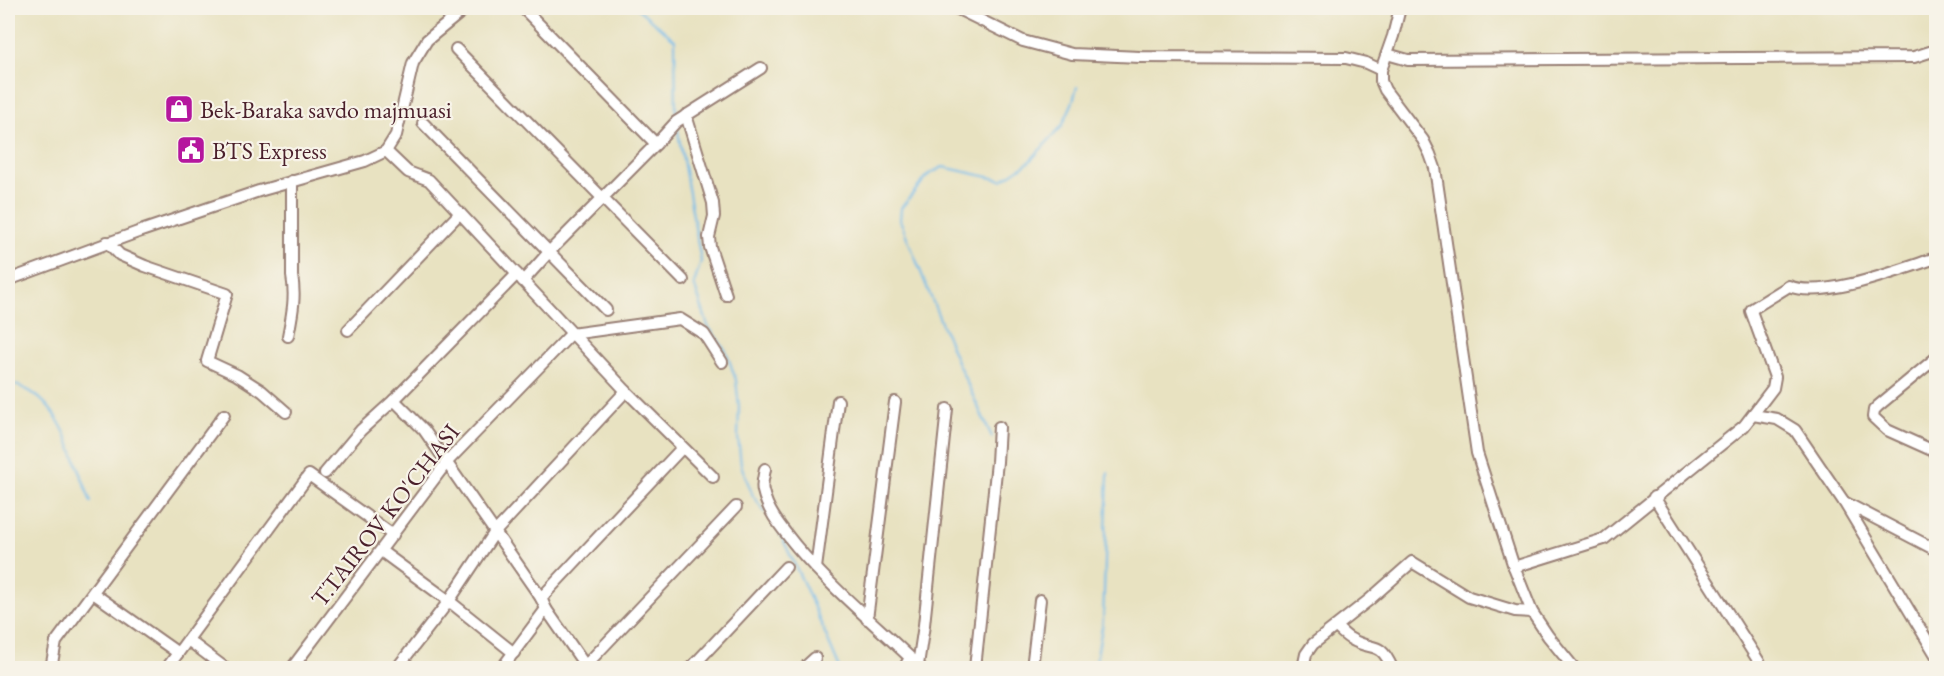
<svg xmlns="http://www.w3.org/2000/svg" width="1944" height="676" font-family="'EB Garamond',serif">
	<style>
		.lines { fill: none; stroke-linecap: round; stroke-linejoin: round }
		.stream { stroke: #73bbeb; stroke-width: 2 }
		.minor-casing { stroke: #998076; stroke-width: 14 }
		.minor { stroke: #fff; stroke-width: 10 }
		.labels { text-anchor: middle; dominant-baseline: central; stroke-width: 4.5; stroke-linejoin: round; paint-order: stroke }
		.poi-label { font-size: 24px; fill: #4a1f2b; stroke: #f7f3e8; text-anchor: start }
		.street-label { font-size: 24px; fill: #4a1f2b; stroke: #f7f3e8 }
	</style>
	<rect width="100%" height="100%" fill="#f7f3e8"/>
	<filter id="ink" filterUnits="userSpaceOnUse"><feTurbulence type="fractalNoise" baseFrequency=".0167" numOctaves="2"/><feDisplacementMap in="SourceGraphic" scale="12" xChannelSelector="R" yChannelSelector="G"/><feConvolveMatrix kernelMatrix="1 2 1 2 8 2 1 2 1" color-interpolation-filters="sRGB"/></filter>
	<filter id="wash" filterUnits="userSpaceOnUse"><feTurbulence type="fractalNoise" baseFrequency=".008" numOctaves="4" result="noise"/><feDisplacementMap in="SourceGraphic" scale="24" xChannelSelector="R" yChannelSelector="G"/><feGaussianBlur stdDeviation="1.35" result="paint"/><feColorMatrix in="noise" values="0 0 0 0 0 0 0 0 0 0 0 0 0 0 0 0 0 1.4 0 .05"/><feComposite in="paint" operator="in"/></filter>
	<g filter="url(#wash)">
		<rect width="100%" height="100%" fill="#e8e2c1"/>
		<g class="lines">
			<g class="stream">
				<path d="M637,8L675,40L676,118"/>
				<path d="M677,126L701,261L694,284L708,326L726,351L736,380L739,407L738,437L741,465L753,496L765,512"/>
				<path d="M8,383C63,394 73,458 91,502"/>
				<path d="M992,437L955,357L900,220L901,208L929,174L943,167L1002,180L1029,162L1062,126L1072,104L1077,87"/>
				<path d="M779,531L807,591L840,668"/>
				<path d="M1093,668L1096,661L1103,622L1108,473"/>
			</g>
		</g>
	</g>
	<g filter="url(#ink)">
		<g class="lines">
			<g class="minor-casing">
				<g id="minor">
					<path d="M956,8L1023,41L1072,54L1140,57L1346,58L1366,63L1381,70"/>
					<path d="M1400,8L1393,36L1381,70V81L1385,90L1423,140L1430,154L1435,168L1477,453L1514,567L1532,612L1548,636L1574,668"/>
					<path d="M456,49L683,280"/>
					<path d="M1387,54L1408,60L1914,57L1936,50"/>
					<path d="M686,115L713,203L714,216L709,237L710,247L726,295"/>
					<path d="M423,123L606,310"/>
					<path d="M656,144L676,122L761,68"/>
					<path d="M386,151L408,172L429,180L626,391L713,477"/>
					<path d="M107,242L120,255L145,266L227,294L207,361L237,375L262,391L286,412"/>
					<path d="M517,274L394,400L424,430L541,598L546,609L587,668"/>
					<path d="M8,280L138,232L259,191L365,161L386,151L396,135L413,63L427,40L466,8"/>
					<path d="M523,281L550,251L656,144L523,8"/>
					<path d="M348,330L460,213"/>
					<path d="M288,336C292,315 296,297 292,276V181"/>
					<path d="M1936,358L1878,406L1874,410L1873,417L1887,430L1936,452"/>
					<path d="M1753,415L1777,419L1795,430L1844,502L1936,655"/>
					<path d="M765,469C764,476 761,484 763,491C768,513 782,528 796,546C834,591 879,627 921,668"/>
					<path d="M325,473L361,430L394,400"/>
					<path d="M1654,497L1763,668"/>
					<path d="M1844,502L1936,550"/>
					<path d="M381,551L449,601L514,653"/>
					<path d="M1514,567L1604,539L1744,426L1773,388L1775,377L1751,311L1752,309L1789,286C1823,300 1902,269 1936,258"/>
					<path d="M816,568L838,401"/>
					<path d="M93,593L178,653"/>
					<path d="M541,598L682,448"/>
					<path d="M867,619L895,402"/>
					<path d="M1336,627C1341,631 1345,636 1351,639C1372,652 1380,639 1392,668"/>
					<path d="M188,640L225,668"/>
					<path d="M918,665L924,625L947,409"/>
					<path d="M585,666L736,507"/>
					<path d="M51,668L56,642L224,415"/>
					<path d="M167,668L309,475L393,535"/>
					<path d="M292,668L447,462L571,334L680,319L704,334L722,362"/>
					<path d="M397,668L449,601L495,532L626,391"/>
					<path d="M502,668L546,609"/>
					<path d="M691,668L786,567"/>
					<path d="M804,668L815,658"/>
					<path d="M904,668L910,658"/>
					<path d="M975,668L997,462L999,427"/>
					<path d="M1032,668L1040,600"/>
					<path d="M1303,668L1306,654L1313,644L1369,600L1412,562L1469,597L1515,611L1532,612"/>
				</g>
			</g>
			<use href="#minor" class="minor"/>
		</g>
	</g>
	<defs>
		<g id="shop-square" transform="scale(1.5)"><rect x="-9" y="-9" width="18" height="18" rx="4" fill="#b5179e" stroke="#f7f3e8"/><path d="M-5-2.5h2.3a2.7 3.5 0 0 1 5.4 0H5L5.5 6h-11ZM-1.5-2.5h3a1.5 2.3 0 0 0-3 0Z" fill="#fff"/></g>
		<g id="civic-square" transform="scale(1.5)"><rect x="-9" y="-9" width="18" height="18" rx="4" fill="#b5179e" stroke="#f7f3e8"/><path d="M-.6-6.5H3V-4.5H.6V-3L4-1V1h2V6H-6V1h2V-1L-.6-3ZM-1.2 2.5V6h2.4V2.5Z" fill="#fff"/></g>
	</defs>
	<g fill-rule="evenodd">
		<use href="#shop-square" x="179" y="109"/>
		<use href="#civic-square" x="191" y="150"/>
	</g>
	<g class="labels">
		<g class="poi-label">
			<text x="200" y="109">Bek-Baraka savdo majmuasi</text>
			<text x="212" y="150">BTS Express</text>
		</g>
		<g class="street-label">
			<text transform="translate(385 515) rotate(-52)">T.TAIROV KO'CHASI</text>
		</g>
	</g>
	<rect width="1944" height="676" fill="none" stroke="#f7f3e8" stroke-width="30"/>
</svg>
